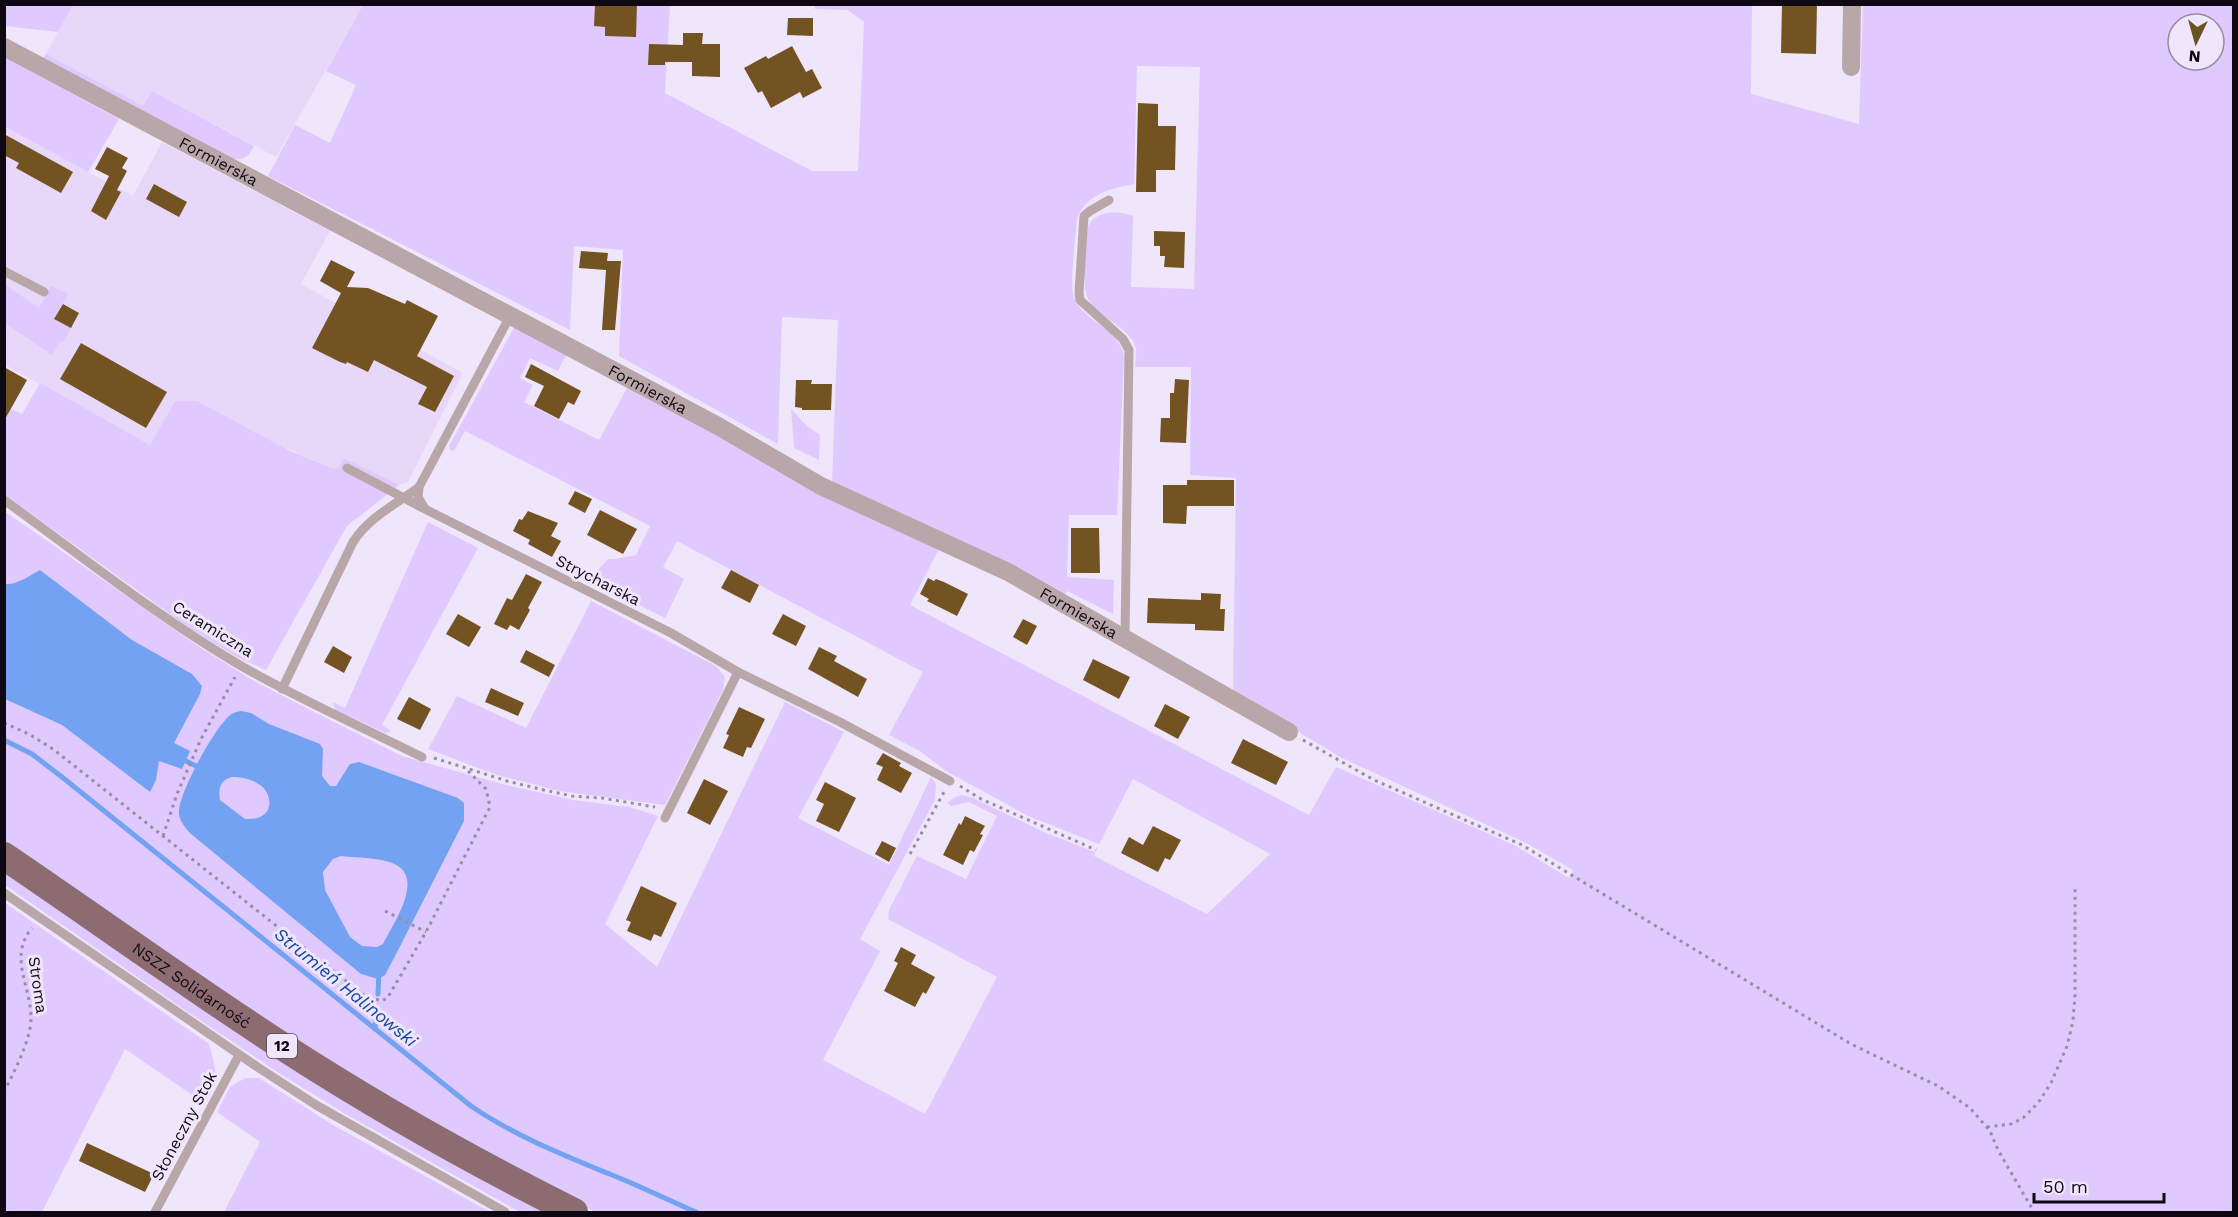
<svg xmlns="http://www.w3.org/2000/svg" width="2238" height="1217" font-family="'Work Sans',sans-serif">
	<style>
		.built { fill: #e7d8fa }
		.green { fill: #e0c9fe; fill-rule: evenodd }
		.water { fill: #74a2f2; fill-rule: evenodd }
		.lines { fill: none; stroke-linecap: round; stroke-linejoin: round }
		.stream { stroke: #74a2f2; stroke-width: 5 }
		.building { fill: #745323 }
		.path { stroke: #978fa1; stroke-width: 3; stroke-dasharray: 3 4.5; stroke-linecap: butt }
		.lane { stroke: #b8a6a8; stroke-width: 9 }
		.street { stroke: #b8a6a8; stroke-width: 18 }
		.primary { stroke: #8c6c71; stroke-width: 28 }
		.labels { text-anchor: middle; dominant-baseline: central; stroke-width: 6; stroke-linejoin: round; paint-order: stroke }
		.shield { fill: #efe6fb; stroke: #524b59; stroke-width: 1.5 }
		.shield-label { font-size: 15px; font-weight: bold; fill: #0e0813 }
		.street-label { font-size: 16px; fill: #0e0813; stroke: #efe6fb }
		.water-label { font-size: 18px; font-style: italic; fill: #1247a3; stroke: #efe6fb }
	</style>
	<rect width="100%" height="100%" fill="#efe6fb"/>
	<g class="built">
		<path d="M73,5H363L276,157L152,91L143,106L46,54Z"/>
		<path d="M4,127L133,196L162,142L330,231L301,284L463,373L408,482L399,485L344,458L339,468H332L175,401L150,445L5,365Z"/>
	</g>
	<g class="green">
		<path d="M5,4H73V5L58,32L5,26Z"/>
		<path d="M363,5H670L665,93L812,171H858L864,22L848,10L815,9V5H1752L1751,94L1859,124L1863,5H2233V1212H596L518,1173L347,1075L5,845L4,511L201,648L254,681L308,709L402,756L506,785L574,800L629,807L658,816L605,924L657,967L785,702L844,732L798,818L889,865L931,777L936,784L935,800L860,939L880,951L823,1060L925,1114L997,977L888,919L889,910L917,856L966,879L997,816L969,802L951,806L947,803C957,794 961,794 973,798L1046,833L1095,852L1094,856L1207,914L1270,854L1133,779L1099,844L1028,816L946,771L920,751L889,735L923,672L677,541L663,567L684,579L665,618L589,580L608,559H615L636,555L650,526L465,431L454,451L450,450L449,446L515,326L567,353L558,371L530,358L520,378L533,385L524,402L599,440L628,386L940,547L910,605L1309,815L1336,767L1514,845L1569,878L1573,870L1526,843L1342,758L1233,693L1236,478L1190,475L1191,367H1135C1135,361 1137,354 1136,348C1132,328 1095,317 1087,297C1082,285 1087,242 1088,226C1098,210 1116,210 1133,216L1131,287L1194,289L1200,67L1137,66L1134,184C1110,189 1088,193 1077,218C1076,235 1069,284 1074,298C1084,322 1122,330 1124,358L1117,515H1069L1067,577L1114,580L1113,614L1067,591L1064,595L832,484L838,320L782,317L778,444L619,356L623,250L574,246L570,330L268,176L295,125L330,143L356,85L326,71ZM2178,24H2214V60H2178Z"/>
		<path d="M46,54L143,106L152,91L254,146C248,158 243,161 229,158L42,59Z"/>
		<path d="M4,57L119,119L88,172L5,127Z"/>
		<path d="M4,284L39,308L51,286L68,294L54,319L71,328L64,341L59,342L52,355L5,323Z"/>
		<path d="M40,383L150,445L175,401H197L290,451L332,468H339L344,458L399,485L347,526L266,670L235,656L188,627L5,495V420L11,409L22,414Z"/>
		<path d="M791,409L808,427L820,435L819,460L794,448Z"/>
		<path d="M428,522L478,548L382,725L391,731L386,733L335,710L333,702L345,708Z"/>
		<path d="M591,601L716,666L725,677L723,690L665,805L559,791L494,774L428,749L457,696L526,728Z"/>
		<path d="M4,866L553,1212H520L342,1112L282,1075L176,1004L5,885Z"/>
		<path d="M5,903L209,1044C217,1073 219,1077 204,1103L125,1049L42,1212H5Z"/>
		<path d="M245,1078H259L333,1125L490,1212H224L260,1142L217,1112L230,1087Z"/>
	</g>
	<g class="water">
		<path d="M40,570L132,640L192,674L202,686L200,694L174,743L190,751L182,769L159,761L156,780L150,792L62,725L5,699V584C17,585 29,576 40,570Z"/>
		<path d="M241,711L251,713L269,724L320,744L323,749L322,776L330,786H336L350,764L359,762L458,798L464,803V821L394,958L385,975L378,979L361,974L191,834C185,827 178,820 179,810C181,789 213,731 229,716C232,713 236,712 241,711ZM232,777C242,777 252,779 260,785C271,792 274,811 260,817C256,819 250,819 245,819L220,800C218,789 220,780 232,777ZM341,856C357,858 377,857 392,863C427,876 393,924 383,944L377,947L362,946L350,937L325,890L323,872L333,859Z"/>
	</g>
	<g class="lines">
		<g class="stream">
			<path d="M4,740L32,754L62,777L471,1106C515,1136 563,1155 612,1175C640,1186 668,1200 696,1212"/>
			<path d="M180,758L196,766L199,770"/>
			<path d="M378,994L379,971"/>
			<path d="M375,1029L376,1018"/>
		</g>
	</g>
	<g class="building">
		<path d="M595,4H637L636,37L605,36V27L594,26Z"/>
		<path d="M1782,4H1817L1816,54L1781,53Z"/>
		<path d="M788,18H813V36L787,35Z"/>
		<path d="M683,33H703L702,44H720V77L692,76V62H665V65H648L649,44L683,45Z"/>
		<path d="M792,46L806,72L812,69L822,88L803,98L800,92L771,108L762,91L758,93L744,68L766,56L768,59Z"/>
		<path d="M1138,103L1158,104V126H1176L1175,170H1156V192H1136Z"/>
		<path d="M4,134L73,172L61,193L16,168L19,163L4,155Z"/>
		<path d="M107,147L128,158L122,168L127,171L117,190L121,192L106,220L91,211L109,176L95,169Z"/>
		<path d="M154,184L187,202L179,217L146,199Z"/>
		<path d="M1154,231L1185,232L1184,268L1164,267L1165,256H1160V246H1154Z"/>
		<path d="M581,251L608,253L607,261H621L615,330H602L606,270L579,268Z"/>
		<path d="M331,260L355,272L347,287L368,288L405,304L407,300L438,316L417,356L454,376L435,412L418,404L427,387L374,360L368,372L347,362L346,364L340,362L312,348L341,293L320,281Z"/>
		<path d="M63,304L79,313L71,328L54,319Z"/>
		<path d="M81,343L167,392L146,428L60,379Z"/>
		<path d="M531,364L581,391L574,405L568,402L559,419L534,406L544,386L525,377Z"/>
		<path d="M4,367L27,380L4,421Z"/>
		<path d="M1175,379L1189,380L1186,443L1160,442L1161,418H1170V393H1174Z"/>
		<path d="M796,380H812L811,384H832L831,410H802V408L795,407Z"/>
		<path d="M1187,480H1234V506H1187L1186,524L1163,523V485H1187Z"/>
		<path d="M575,491L592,499L585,513L568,504Z"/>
		<path d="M600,510L637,529L623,554L587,535Z"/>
		<path d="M528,511L558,523L551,536L561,541L552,557L528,544L530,540L513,531L519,519L522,520Z"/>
		<path d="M1071,528H1099L1100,573H1071Z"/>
		<path d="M731,570L759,585L750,603L721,588Z"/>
		<path d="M526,574L542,582L528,608L530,610L519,630L510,625L507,630L494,624L507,598L512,600Z"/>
		<path d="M928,578L934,581L936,579L944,582L968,594L957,616L927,601L929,599L920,594Z"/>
		<path d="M1201,593L1221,594L1220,609H1225L1224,631L1195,630V624L1147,623L1148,598L1201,600Z"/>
		<path d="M458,614L481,627L469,647L446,634Z"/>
		<path d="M783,614L806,626L796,646L772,634Z"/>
		<path d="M1023,619L1037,626L1027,645L1013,637Z"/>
		<path d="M333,646L352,657L344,673L324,662Z"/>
		<path d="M819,647L837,656L834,661L867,679L858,697L808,669Z"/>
		<path d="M526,650L555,665L549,677L520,662Z"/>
		<path d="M1093,659L1130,677L1119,699L1083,680Z"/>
		<path d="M491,688L524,703L518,716L485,702Z"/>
		<path d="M409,697L431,709L420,730L397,719Z"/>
		<path d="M1165,704L1190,717L1178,739L1154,726Z"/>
		<path d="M739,707L765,719L751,748L747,747L743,757L723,748L729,735L726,734Z"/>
		<path d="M1243,739L1288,762L1276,785L1231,763Z"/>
		<path d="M883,753L901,763L899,766L912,773L901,793L877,780L883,767L876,764Z"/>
		<path d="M704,779L728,791L710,825L687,813Z"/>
		<path d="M825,782L856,798L839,832L816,821L824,804L816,800Z"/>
		<path d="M965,816L985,826L980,834L983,835L974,852L970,850L963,865L943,855L959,823L961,825Z"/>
		<path d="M1153,826L1181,840L1170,860L1165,858L1158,872L1121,853L1129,837L1143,845Z"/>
		<path d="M882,841L896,848L889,862L875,854Z"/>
		<path d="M641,886L677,903L661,937L654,934L651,941L627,931L631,922L626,920Z"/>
		<path d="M901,947L916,955L911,964L935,977L926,994L923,992L915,1007L884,991L898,963L894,961Z"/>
		<path d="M87,1143L154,1174L145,1192L79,1161Z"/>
	</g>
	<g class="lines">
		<g class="path">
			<path d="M4,723L29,734L53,749L365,996L382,1001L388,997L426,932L490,807L486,789L465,768"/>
			<path d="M1303,740L1374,780L1522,845L1851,1044L1938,1086L1970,1108L1990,1131L1998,1150L2034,1212"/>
			<path d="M434,758L507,781L544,790L572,796L602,798L655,807"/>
			<path d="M960,786L981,799L1096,850"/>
			<path d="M163,836L177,794L201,739L235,677"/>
			<path d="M910,854L944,792"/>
			<path d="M385,911L426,932"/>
			<path d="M4,1092C14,1072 31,1040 31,1018C31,987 8,956 32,928"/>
			<path d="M1987,1127L2011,1124L2023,1118L2038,1103L2051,1083L2067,1046L2073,1021L2075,995V889"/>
		</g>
		<g class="lane">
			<path d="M1109,200L1090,211L1084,216L1079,293L1080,300L1123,339L1129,350L1125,638"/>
			<path d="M4,271L44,292"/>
			<path d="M510,316L419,487L418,497L425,509L671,633L738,672L840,722L950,781"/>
			<path d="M347,468L423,508"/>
			<path d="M4,500C83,557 159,618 243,667C301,700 362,727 422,757"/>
			<path d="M282,689L353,542C369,517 395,505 419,487"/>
			<path d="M665,818L738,672"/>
			<path d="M4,893L259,1068L316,1105L505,1212"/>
			<path d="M155,1212L239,1055"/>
		</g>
		<g class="street">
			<path id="s1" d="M4,47L718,426L821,486L1008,572L1289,732"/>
			<path d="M1851,67L1852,4"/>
		</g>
		<path class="primary" id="s2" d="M4,856C97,919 188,985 282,1046C376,1107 474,1162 574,1212"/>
	</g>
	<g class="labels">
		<rect class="shield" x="267" y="1034" width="30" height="24" rx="4.5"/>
		<g class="shield-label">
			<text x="282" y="1046">12</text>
		</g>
		<g class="street-label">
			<text stroke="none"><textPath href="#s1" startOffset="243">Formierska</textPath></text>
			<text stroke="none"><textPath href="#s1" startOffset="729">Formierska</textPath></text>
			<text transform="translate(598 580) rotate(27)">Strycharska</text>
			<text stroke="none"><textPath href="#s1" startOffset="1215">Formierska</textPath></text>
			<text transform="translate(213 629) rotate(32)">Ceramiczna</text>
			<text transform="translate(38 985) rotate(82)">Stroma</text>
			<text stroke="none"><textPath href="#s2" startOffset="228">NSZZ Solidarność</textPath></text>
			<text transform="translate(184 1126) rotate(-62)">Słoneczny Stok</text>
		</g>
		<g class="water-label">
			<text transform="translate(346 987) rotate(39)">Strumień Halinowski</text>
		</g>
	</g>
	<rect width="2238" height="1217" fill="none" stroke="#0e0813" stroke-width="12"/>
	<g transform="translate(2196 42) rotate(185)"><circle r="28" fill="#efe6fb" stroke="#958d9e" stroke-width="1.5"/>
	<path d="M0-4.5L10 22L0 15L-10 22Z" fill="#695322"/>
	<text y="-9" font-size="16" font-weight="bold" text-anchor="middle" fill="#0e0813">N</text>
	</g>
	<path d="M2034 1193v9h130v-9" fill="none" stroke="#0e0813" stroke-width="3"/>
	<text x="2043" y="1193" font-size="18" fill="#0e0813" stroke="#efe6fb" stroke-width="4.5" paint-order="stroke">50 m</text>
</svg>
